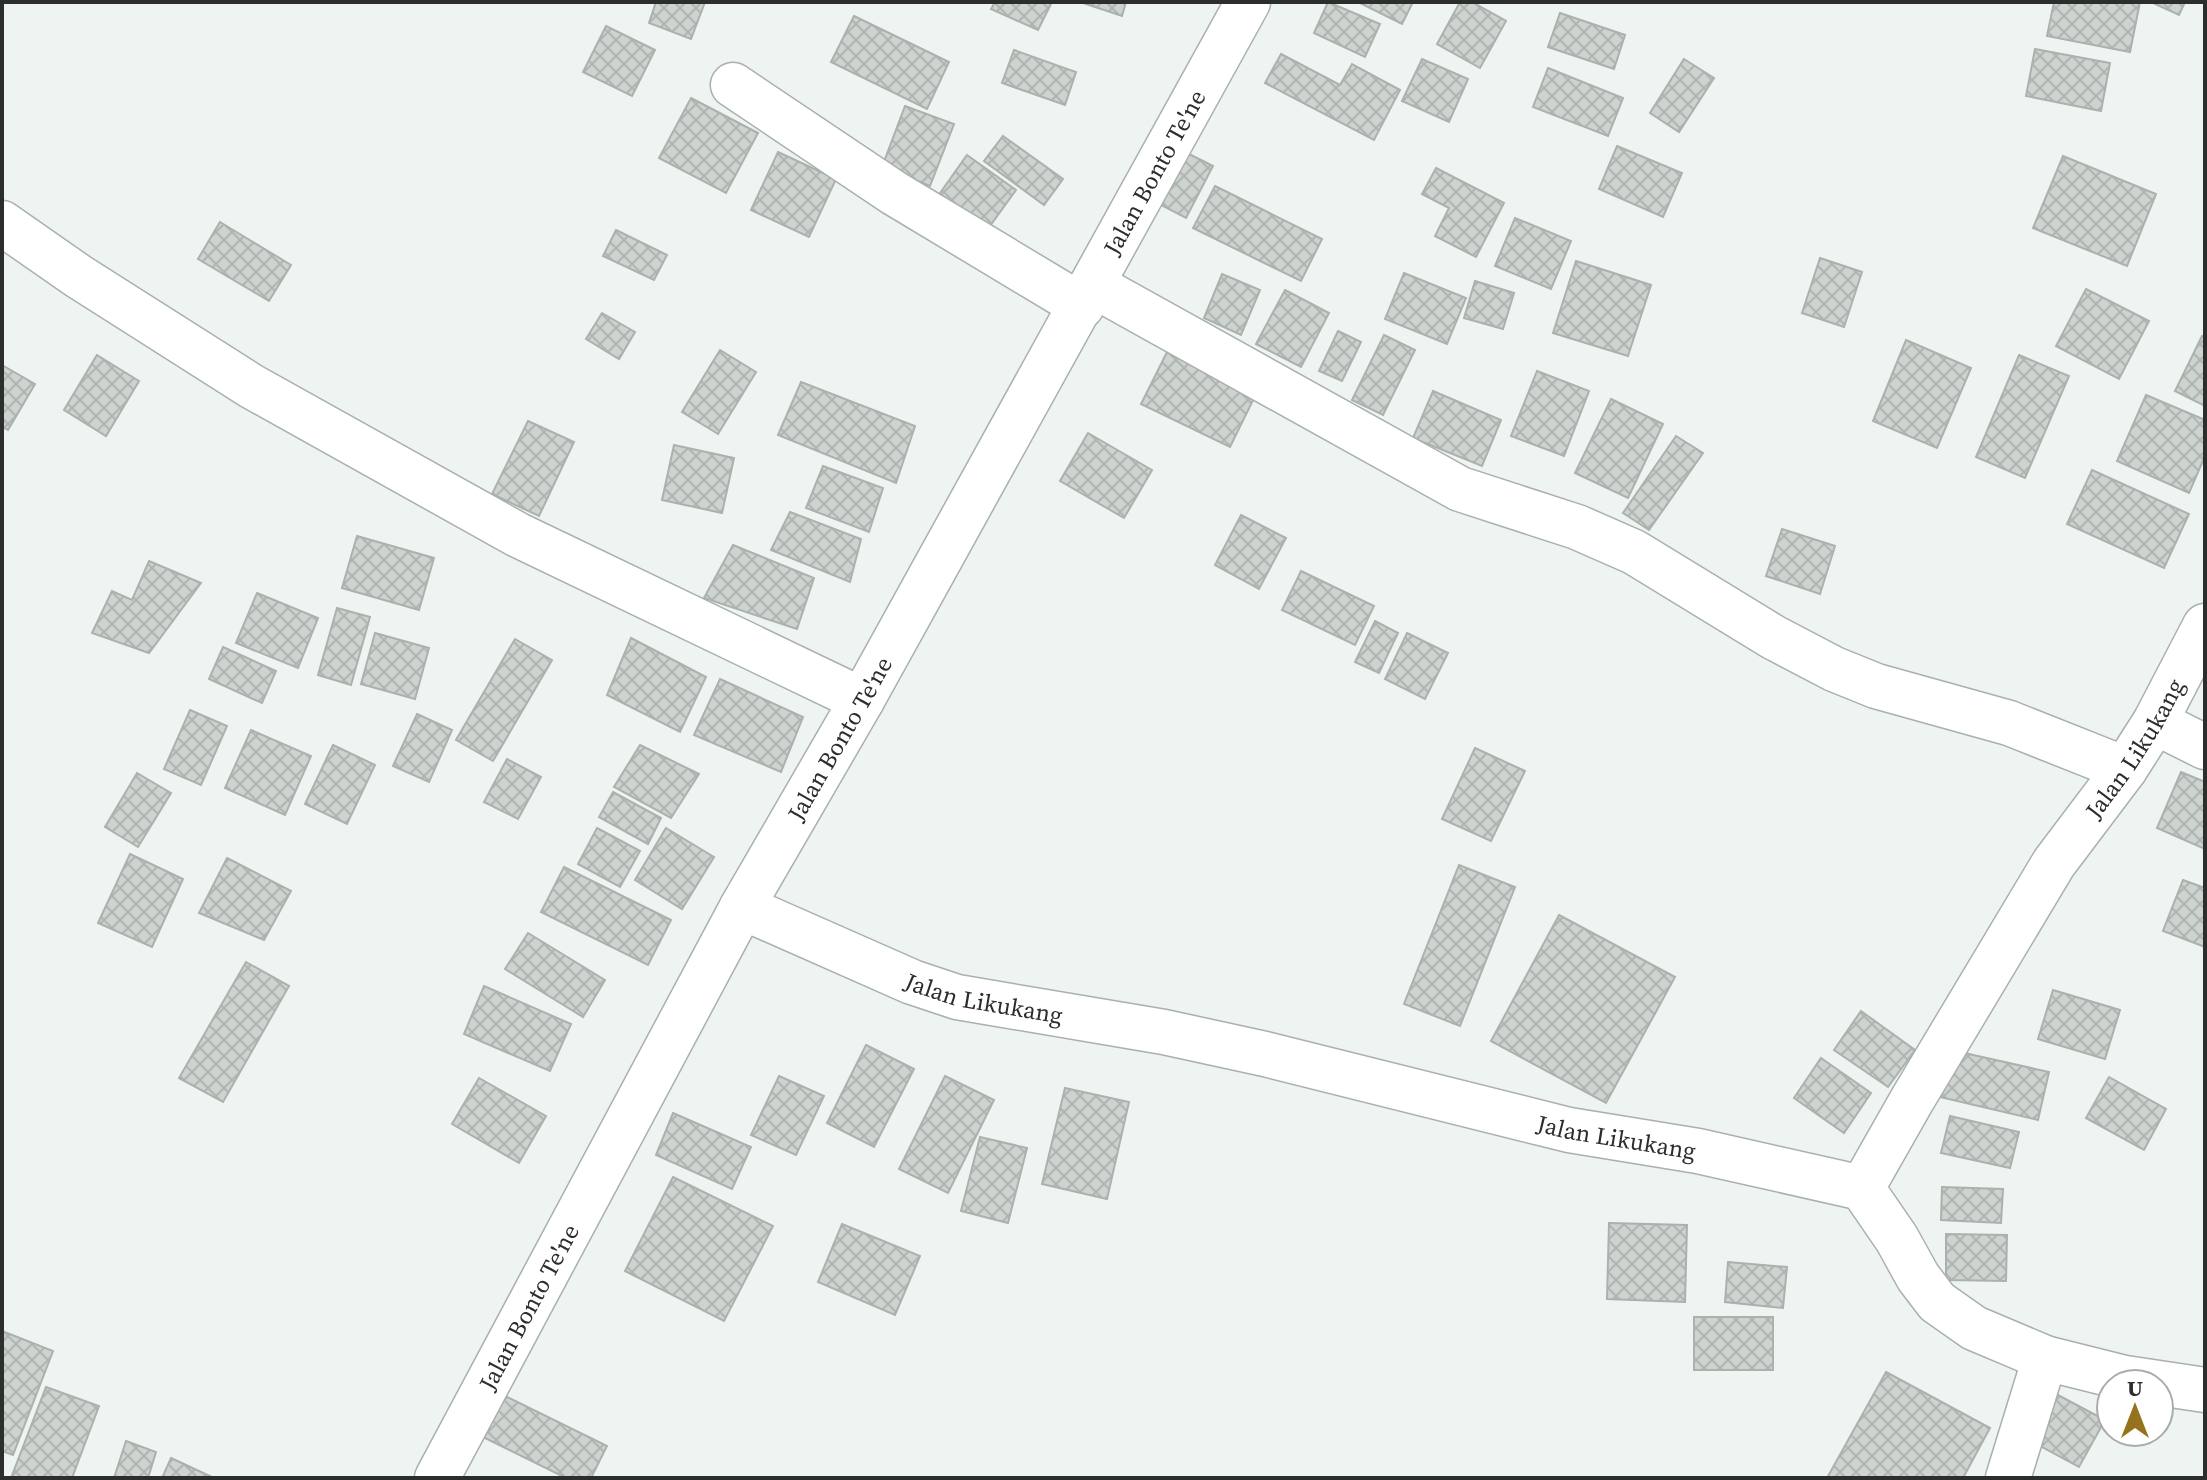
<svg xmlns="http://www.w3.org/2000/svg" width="2207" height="1480" font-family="'Source Serif 4',serif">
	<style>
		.building { fill: url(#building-cross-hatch); stroke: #abb1ad; stroke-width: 2 }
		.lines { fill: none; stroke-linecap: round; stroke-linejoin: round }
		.minor-casing { stroke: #a9b0ae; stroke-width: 47 }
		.minor { stroke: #fff; stroke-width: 44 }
		.labels { text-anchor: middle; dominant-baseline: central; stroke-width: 8; stroke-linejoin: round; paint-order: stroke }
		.street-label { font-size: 24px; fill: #2b2e2d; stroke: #fff }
	</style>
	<defs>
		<pattern id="building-cross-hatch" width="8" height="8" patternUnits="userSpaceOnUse" patternTransform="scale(2)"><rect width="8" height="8" fill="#cdd3ce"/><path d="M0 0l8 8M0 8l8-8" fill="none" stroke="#b0b5b1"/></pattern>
	</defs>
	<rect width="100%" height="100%" fill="#edf4f2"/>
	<g class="building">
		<path d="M656,2H705L691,39L649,23Z"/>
		<path d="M995,2H1047L1051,4L1038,30L991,9Z"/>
		<path d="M1080,2H1126L1122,16Z"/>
		<path d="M1328,2L1380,24L1365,57L1314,33Z"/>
		<path d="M1358,2H1413L1402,24Z"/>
		<path d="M1460,2H1472L1506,21L1480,68L1437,44Z"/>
		<path d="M2054,2H2140L2130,52L2047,36Z"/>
		<path d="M2151,2H2185L2179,15Z"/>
		<path d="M1560,13L1625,35L1614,69L1548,47Z"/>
		<path d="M854,16L949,62L927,109L831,62Z"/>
		<path d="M606,26L655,50L632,96L583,72Z"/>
		<path d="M2035,49L2110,63L2101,111L2026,96Z"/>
		<path d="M1014,50L1076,72L1065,105L1002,83Z"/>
		<path d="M1281,54L1340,85L1352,64L1400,90L1374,140L1265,83Z"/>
		<path d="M1422,59L1468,79L1449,122L1402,101Z"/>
		<path d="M1684,59L1714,78L1679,132L1650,113Z"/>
		<path d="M1548,68L1623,98L1608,136L1533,107Z"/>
		<path d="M691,98L758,133L726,193L659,158Z"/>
		<path d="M905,106L954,124L930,186L882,167Z"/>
		<path d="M1003,136L1063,179L1044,205L984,161Z"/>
		<path d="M1173,146L1213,166L1186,218L1146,197Z"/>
		<path d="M1617,146L1682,173L1663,217L1599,189Z"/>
		<path d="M778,152L836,179L809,237L751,210Z"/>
		<path d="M967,155L1016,190L987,230L938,196Z"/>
		<path d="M2063,156L2156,194L2127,266L2033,228Z"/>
		<path d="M1436,168L1504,203L1476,257L1435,236L1449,208L1422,194Z"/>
		<path d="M1215,186L1322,239L1301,281L1193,228Z"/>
		<path d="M1515,218L1571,241L1551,289L1495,266Z"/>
		<path d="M220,222L291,265L269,301L198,259Z"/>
		<path d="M616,230L667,255L654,280L603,256Z"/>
		<path d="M1820,258L1862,272L1844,327L1802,313Z"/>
		<path d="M1576,261L1651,285L1628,356L1553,333Z"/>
		<path d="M1404,273L1466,298L1447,344L1385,319Z"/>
		<path d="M1222,274L1260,290L1241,335L1204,318Z"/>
		<path d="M1475,281L1514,293L1503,329L1464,318Z"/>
		<path d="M2086,289L2149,321L2119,379L2056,346Z"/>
		<path d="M1285,290L1329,313L1301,367L1256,344Z"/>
		<path d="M602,313L635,332L619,359L586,339Z"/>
		<path d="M1338,331L1361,342L1342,381L1319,371Z"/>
		<path d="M1384,335L1415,350L1383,415L1352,400Z"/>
		<path d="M2202,336L2205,337V406L2175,391Z"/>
		<path d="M1906,340L1971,368L1937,448L1873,421Z"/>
		<path d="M1172,342L1261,384L1230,447L1141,404Z"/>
		<path d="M720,350L756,372L718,434L682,412Z"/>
		<path d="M97,355L139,381L106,436L64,410Z"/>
		<path d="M2019,355L2069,376L2025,478L1976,457Z"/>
		<path d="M2,365L35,384L8,430L2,427Z"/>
		<path d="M1537,371L1589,391L1564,456L1511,436Z"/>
		<path d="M801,382L915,426L896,483L778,435Z"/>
		<path d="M1433,391L1501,420L1482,466L1413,438Z"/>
		<path d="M2146,395L2205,420V456L2189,493L2117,461Z"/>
		<path d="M1611,399L1663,424L1628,498L1575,473Z"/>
		<path d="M528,421L574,442L539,516L492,494Z"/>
		<path d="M1088,433L1152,470L1124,518L1060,481Z"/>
		<path d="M1676,436L1703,453L1649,530L1623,513Z"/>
		<path d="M674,445L734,458L722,513L662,500Z"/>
		<path d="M823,466L883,488L869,532L806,508Z"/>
		<path d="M2092,470L2189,514L2164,568L2067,524Z"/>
		<path d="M790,512L861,539L850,582L771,550Z"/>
		<path d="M1241,515L1286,538L1259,589L1215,565Z"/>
		<path d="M1782,529L1835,546L1820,594L1766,576Z"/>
		<path d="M357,536L434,558L419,610L342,588Z"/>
		<path d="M733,545L814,578L797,629L704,598Z"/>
		<path d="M149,561L201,583L149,653L92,633L112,591L132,600Z"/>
		<path d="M1301,571L1374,606L1355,645L1282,610Z"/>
		<path d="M257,593L318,618L298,668L236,643Z"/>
		<path d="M337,608L370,617L351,685L318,675Z"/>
		<path d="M1375,621L1398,633L1379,673L1355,662Z"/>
		<path d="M375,633L429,648L415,699L361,684Z"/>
		<path d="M1407,633L1448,653L1425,699L1385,679Z"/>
		<path d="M631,638L706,677L680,732L607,695Z"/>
		<path d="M515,639L552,660L493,761L456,740Z"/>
		<path d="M223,647L276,671L262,703L209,679Z"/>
		<path d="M720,679L803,717L781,772L694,735Z"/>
		<path d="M190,710L227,726L201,785L164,769Z"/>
		<path d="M417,714L452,730L429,782L393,766Z"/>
		<path d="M251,730L311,756L285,815L225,788Z"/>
		<path d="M333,745L375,765L347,824L305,804Z"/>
		<path d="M640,745L699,774L671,818L614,787Z"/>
		<path d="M1475,748L1525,771L1491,841L1442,819Z"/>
		<path d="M507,759L541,777L518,819L484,802Z"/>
		<path d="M2181,772L2205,782V849L2157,828Z"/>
		<path d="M137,773L171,793L138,847L105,827Z"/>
		<path d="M613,792L661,818L648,844L599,817Z"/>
		<path d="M597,828L640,851L620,887L578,864Z"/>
		<path d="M666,828L714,857L682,909L635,880Z"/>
		<path d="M130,854L183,879L152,947L98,923Z"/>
		<path d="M227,858L291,891L264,940L199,913Z"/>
		<path d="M1459,865L1515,887L1460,1026L1404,1004Z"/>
		<path d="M564,867L671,920L648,965L541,912Z"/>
		<path d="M2183,880L2205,888V947L2163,931Z"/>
		<path d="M1559,915L1675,977L1606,1103L1491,1041Z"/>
		<path d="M528,933L605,980L583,1017L505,969Z"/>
		<path d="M246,962L289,986L223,1102L179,1078Z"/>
		<path d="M484,986L571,1024L550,1071L464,1034Z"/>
		<path d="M2053,990L2120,1010L2105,1059L2038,1039Z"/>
		<path d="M1861,1011L1915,1050L1888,1087L1834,1050Z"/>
		<path d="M866,1045L914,1069L874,1147L827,1123Z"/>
		<path d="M1951,1050L2049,1072L2038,1120L1940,1097Z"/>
		<path d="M1821,1058L1871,1093L1844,1133L1794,1098Z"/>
		<path d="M779,1076L824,1096L796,1155L751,1135Z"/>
		<path d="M945,1076L994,1100L948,1193L899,1169Z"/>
		<path d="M2109,1077L2166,1109L2144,1150L2086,1118Z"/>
		<path d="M479,1078L546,1116L519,1163L452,1124Z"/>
		<path d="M1065,1088L1129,1102L1107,1199L1042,1184Z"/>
		<path d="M673,1113L751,1147L732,1189L656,1155Z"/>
		<path d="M1950,1116L2019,1132L2010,1168L1941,1153Z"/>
		<path d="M980,1137L1027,1148L1008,1223L961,1211Z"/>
		<path d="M673,1177L773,1226L724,1321L625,1271Z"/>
		<path d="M1942,1187L2003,1189L2001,1223L1941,1220Z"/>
		<path d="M1609,1223L1687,1225L1685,1302L1607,1299Z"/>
		<path d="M842,1224L920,1256L895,1315L818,1282Z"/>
		<path d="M1946,1234L2007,1235L2006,1281L1946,1280Z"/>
		<path d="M1728,1262L1787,1267L1783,1308L1725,1302Z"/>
		<rect x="1694" y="1317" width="79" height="53"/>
		<path d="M2,1331L53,1351L13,1455L2,1451Z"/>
		<path d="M1886,1372L1990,1428L1963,1478H1827Z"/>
		<path d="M46,1387L99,1406L72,1478H11Z"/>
		<path d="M2056,1394L2105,1420L2079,1467L2031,1441Z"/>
		<path d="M503,1395L607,1446L591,1478H566L483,1437Z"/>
		<path d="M126,1441L156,1452L148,1478H114Z"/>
		<path d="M171,1458L214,1478H162Z"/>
	</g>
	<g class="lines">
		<g class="minor-casing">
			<g id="minor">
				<path d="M733,85L894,193L1082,306"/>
				<path d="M2,223L78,276L251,386L518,535L862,700"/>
				<path d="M1093,285L1460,489L1577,527L1634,552L1773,637L1834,669L1876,686L2009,723L2125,769"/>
				<path d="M2155,722L2205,747"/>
				<path id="s1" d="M742,907L912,982L957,997L1164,1032L1265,1054L1569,1130L1698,1151L1862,1188"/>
				<path id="s2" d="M1862,1188L1912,1100L2054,863L2125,769L2155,722L2205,626"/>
				<path d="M1862,1188L1897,1239L1918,1277L1937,1302L1974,1328L2045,1358L2125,1378L2205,1390"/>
				<path id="s3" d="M437,1478L742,907L862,700L1248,2"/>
				<path d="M2008,1478L2045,1358"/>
			</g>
		</g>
		<use href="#minor" class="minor"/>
	</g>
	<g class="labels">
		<g class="street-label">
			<text stroke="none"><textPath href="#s3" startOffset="1490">Jalan Bonto Te'ne</textPath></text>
			<text stroke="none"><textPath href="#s3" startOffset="842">Jalan Bonto Te'ne</textPath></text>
			<text stroke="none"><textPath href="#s2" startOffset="518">Jalan Likukang</textPath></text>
			<text stroke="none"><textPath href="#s1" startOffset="260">Jalan Likukang</textPath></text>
			<text stroke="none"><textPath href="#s1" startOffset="908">Jalan Likukang</textPath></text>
			<text stroke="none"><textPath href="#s3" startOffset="194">Jalan Bonto Te'ne</textPath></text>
		</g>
	</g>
	<rect width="2207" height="1480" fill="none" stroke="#2b2e2d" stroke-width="8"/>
	<g transform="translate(2135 1408)"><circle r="38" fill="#ffffff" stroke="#aaabab" stroke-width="2"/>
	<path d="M0-6L14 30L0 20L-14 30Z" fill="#97721c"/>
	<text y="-12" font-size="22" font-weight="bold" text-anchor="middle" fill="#2b2e2d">U</text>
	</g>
</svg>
